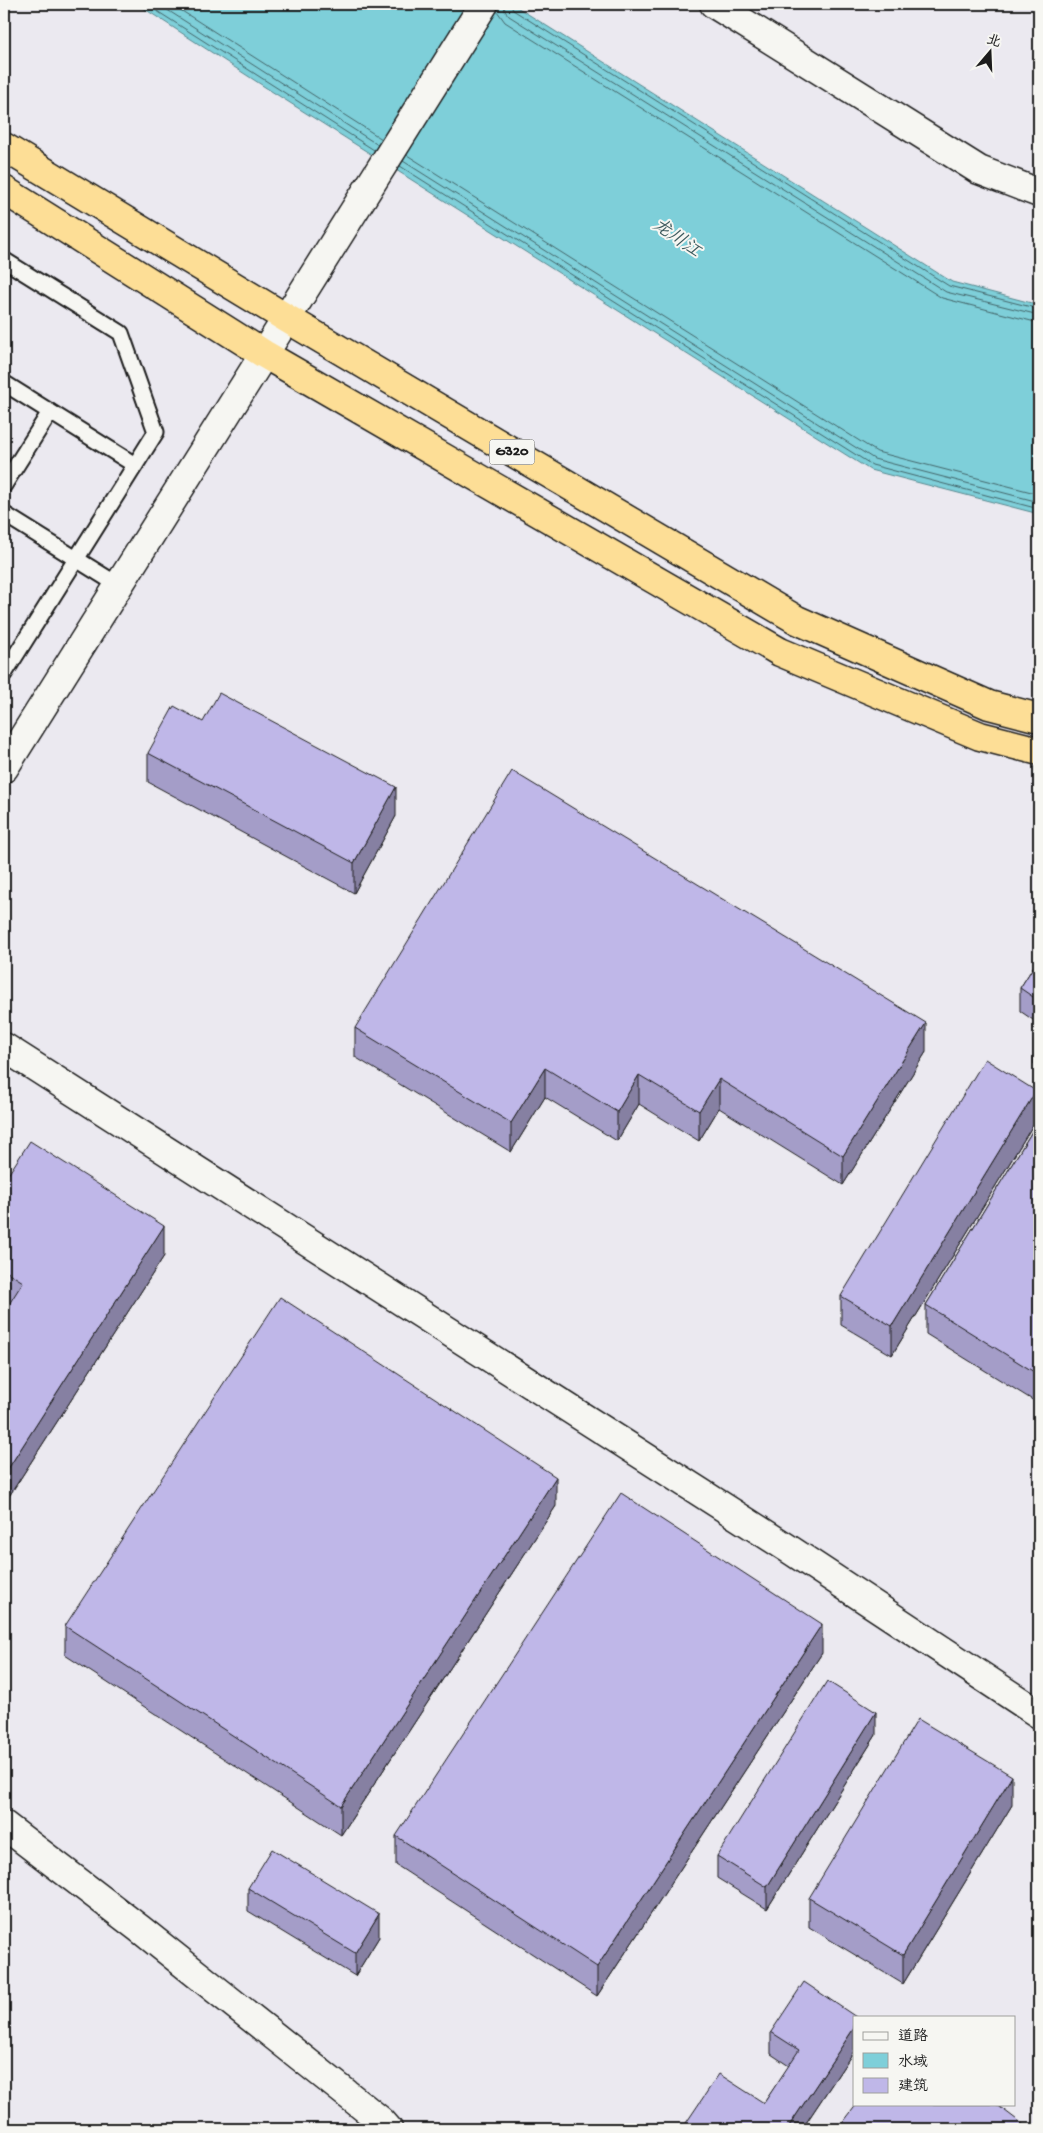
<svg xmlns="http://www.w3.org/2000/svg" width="1043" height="2133" font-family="'Gochi Hand','LXGW WenKai TC',sans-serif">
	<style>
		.water { fill: #7ecfd9; stroke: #57878d }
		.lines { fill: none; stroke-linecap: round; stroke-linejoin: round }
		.shore { stroke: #436468; stroke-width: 1 }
		.service-casing { stroke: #1c1c1c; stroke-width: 19 }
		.minor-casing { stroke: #1c1c1c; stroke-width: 31 }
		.tertiary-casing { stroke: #1c1c1c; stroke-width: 31 }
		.trunk-casing { stroke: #1c1c1c; stroke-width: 31 }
		.service { stroke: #f6f6f2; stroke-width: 15 }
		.minor { stroke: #f6f6f2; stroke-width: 28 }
		.tertiary { stroke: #f6f6f2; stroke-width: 28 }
		.trunk { stroke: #fdde96; stroke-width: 28 }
		.wall { fill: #a49dc8; stroke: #1c1c1c }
		.shaded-wall { fill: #8680a2; stroke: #1c1c1c }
		.building { fill: #bfb7e8; stroke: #1c1c1c }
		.labels { text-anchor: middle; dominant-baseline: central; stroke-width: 4; stroke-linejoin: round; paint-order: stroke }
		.shield { fill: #f6f6f2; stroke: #5d5d5c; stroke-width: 1 }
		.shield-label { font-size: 15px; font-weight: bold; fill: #1c1c1c }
		.water-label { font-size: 18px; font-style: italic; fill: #3e5b5e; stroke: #f6f6f2 }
	</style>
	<rect width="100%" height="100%" fill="#ebe9f0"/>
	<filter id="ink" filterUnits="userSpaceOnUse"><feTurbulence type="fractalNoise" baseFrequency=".02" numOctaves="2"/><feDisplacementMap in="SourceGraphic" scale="10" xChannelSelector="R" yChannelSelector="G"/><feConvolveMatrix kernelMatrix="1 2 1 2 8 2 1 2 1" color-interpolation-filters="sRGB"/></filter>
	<g filter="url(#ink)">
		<path class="water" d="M137,4H512L952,282L1039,305V514L870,470L268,89Z"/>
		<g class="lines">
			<g class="shore">
				<path d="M146,4L374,150"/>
				<path d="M158,4L378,145"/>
				<path d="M171,4L382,139"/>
				<path d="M504,4L505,11L509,16L946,292L1039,315"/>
				<path d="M510,4L513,10L949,286L1039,309"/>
				<path d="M497,11L505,22L942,298L1039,323"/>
				<path d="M407,155L877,452L1039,494"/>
				<path d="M403,161L874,459L1039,502"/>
				<path d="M400,166L872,465L1039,509"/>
			</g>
			<g class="service-casing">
				<g id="service">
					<path d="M4,260L121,333L156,432L4,674"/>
					<path d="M4,383L135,465"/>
					<path d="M4,485L50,412"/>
					<path d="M4,514L118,585"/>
				</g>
			</g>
			<g class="minor-casing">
				<path id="minor" d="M4,1825L140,1929L381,2121L388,2129"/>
			</g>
			<g class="tertiary-casing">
				<g id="tertiary">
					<path d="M714,4L979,170L1039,193"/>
					<path d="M4,768L484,4"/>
					<path d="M4,1047L792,1551L1039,1714"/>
				</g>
			</g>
			<g class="trunk-casing">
				<g id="trunk">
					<path d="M4,147L286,318L797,620L989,705L1039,718"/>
					<path d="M4,190L264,354L780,652L980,736L1039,751"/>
				</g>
			</g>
			<use href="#service" class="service"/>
			<use href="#minor" class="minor"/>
			<use href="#tertiary" class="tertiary"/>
			<use href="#trunk" class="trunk"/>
		</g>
		<g class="wall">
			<path d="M148,753L396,816L354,893L148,782Z"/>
			<path d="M1039,958V1024L1020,1011V988Z"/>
			<path d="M355,1028L926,1052L843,1185L719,1108L699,1141L639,1104L617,1141L545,1097L511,1152L355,1057Z"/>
			<path d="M1039,1033V1067L1034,1064V1041Z"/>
			<path d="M1036,1120L892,1355L841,1325V1296Z"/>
			<path d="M1039,1120V1404L926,1334V1305Z"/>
			<path d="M4,1181L164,1256L4,1504V1312L10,1303L4,1299Z"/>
			<path d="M556,1506L341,1835L65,1655V1626Z"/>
			<path d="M822,1653L597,1996L396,1865V1836Z"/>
			<path d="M876,1735L767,1909L717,1878V1856Z"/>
			<path d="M1012,1805L903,1984L809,1927V1898Z"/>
			<path d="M248,1888L379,1937L355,1976L248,1911Z"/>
			<path d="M854,2017V2051L802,2129H682L764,2103L789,2066L771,2054V2032Z"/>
		</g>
		<g class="shaded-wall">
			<path d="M396,787V816L354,893V863Z"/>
			<path d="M926,1023V1052L843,1185V1156Z"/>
			<path d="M545,1068V1097L511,1152V1123Z"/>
			<path d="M639,1075V1104L617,1141V1112Z"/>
			<path d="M719,1079V1108L699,1141V1111Z"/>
			<path d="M1036,1091V1120L892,1355V1326Z"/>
			<path d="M164,1226V1256L4,1504V1475Z"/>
			<path d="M556,1477V1506L341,1835V1806Z"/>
			<path d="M822,1624V1653L597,1996V1967Z"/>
			<path d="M876,1712V1735L767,1909V1887Z"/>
			<path d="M1012,1776V1805L903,1984V1955Z"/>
			<path d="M379,1914V1937L355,1976V1953Z"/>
			<path d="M854,2028V2051L802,2129H787Z"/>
		</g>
		<g class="building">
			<path d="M219,693L396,787L354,863L148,753L174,706L203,722Z"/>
			<path d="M512,771L926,1023L843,1156L719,1079L699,1111L639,1075L617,1112L545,1068L511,1123L355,1028Z"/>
			<path d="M1039,958V1001L1020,988Z"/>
			<path d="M1039,1033V1045L1034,1041Z"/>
			<path d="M985,1059L1036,1091L892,1326L841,1296Z"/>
			<path d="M1039,1120V1375L926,1305Z"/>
			<path d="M30,1141L164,1226L4,1475V1312L23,1282L4,1270V1181Z"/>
			<path d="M280,1297L556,1477L341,1806L65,1626Z"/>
			<path d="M621,1493L822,1624L597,1967L396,1836Z"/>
			<path d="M827,1681L876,1712L767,1887L717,1856Z"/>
			<path d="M918,1719L1012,1776L903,1955L809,1898Z"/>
			<path d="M272,1849L379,1914L355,1953L248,1888Z"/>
			<path d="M804,1982L856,2017H854V2028L787,2129H682L719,2074L764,2103L799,2050L771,2032Z"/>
			<path d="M857,2104H996L1029,2129H838Z"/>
		</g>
	</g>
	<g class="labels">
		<rect class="shield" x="489.5" y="439.5" width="45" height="25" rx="4"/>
		<g class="shield-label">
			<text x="512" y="452">G320</text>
		</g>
		<g class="water-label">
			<text transform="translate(676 239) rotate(35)">龙川江</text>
		</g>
	</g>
	<rect width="1043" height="2133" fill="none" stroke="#f6f6f2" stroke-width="20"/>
	<rect x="10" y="10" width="1023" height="2113" fill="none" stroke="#1c1c1c" stroke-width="2" filter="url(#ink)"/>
	<rect x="853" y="2016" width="162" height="90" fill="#f6f6f2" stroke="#9f9f9c"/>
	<rect x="863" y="2032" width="25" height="8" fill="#f6f6f2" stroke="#9f9f9c"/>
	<text x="898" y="2040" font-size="15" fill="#1c1c1c">道路</text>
	<rect x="863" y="2053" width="25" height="15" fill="#7ecfd9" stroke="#9f9f9c"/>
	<text x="898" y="2066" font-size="15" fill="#1c1c1c">水域</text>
	<rect x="863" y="2078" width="25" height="15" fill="#bfb7e8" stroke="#9f9f9c"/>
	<text x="898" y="2090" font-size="15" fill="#1c1c1c">建筑</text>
	<g transform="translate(990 52) rotate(19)" stroke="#f6f6f2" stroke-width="4" paint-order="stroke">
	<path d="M0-4L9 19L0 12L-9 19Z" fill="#1c1c1c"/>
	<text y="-8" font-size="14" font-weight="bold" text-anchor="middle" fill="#1c1c1c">北</text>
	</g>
</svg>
